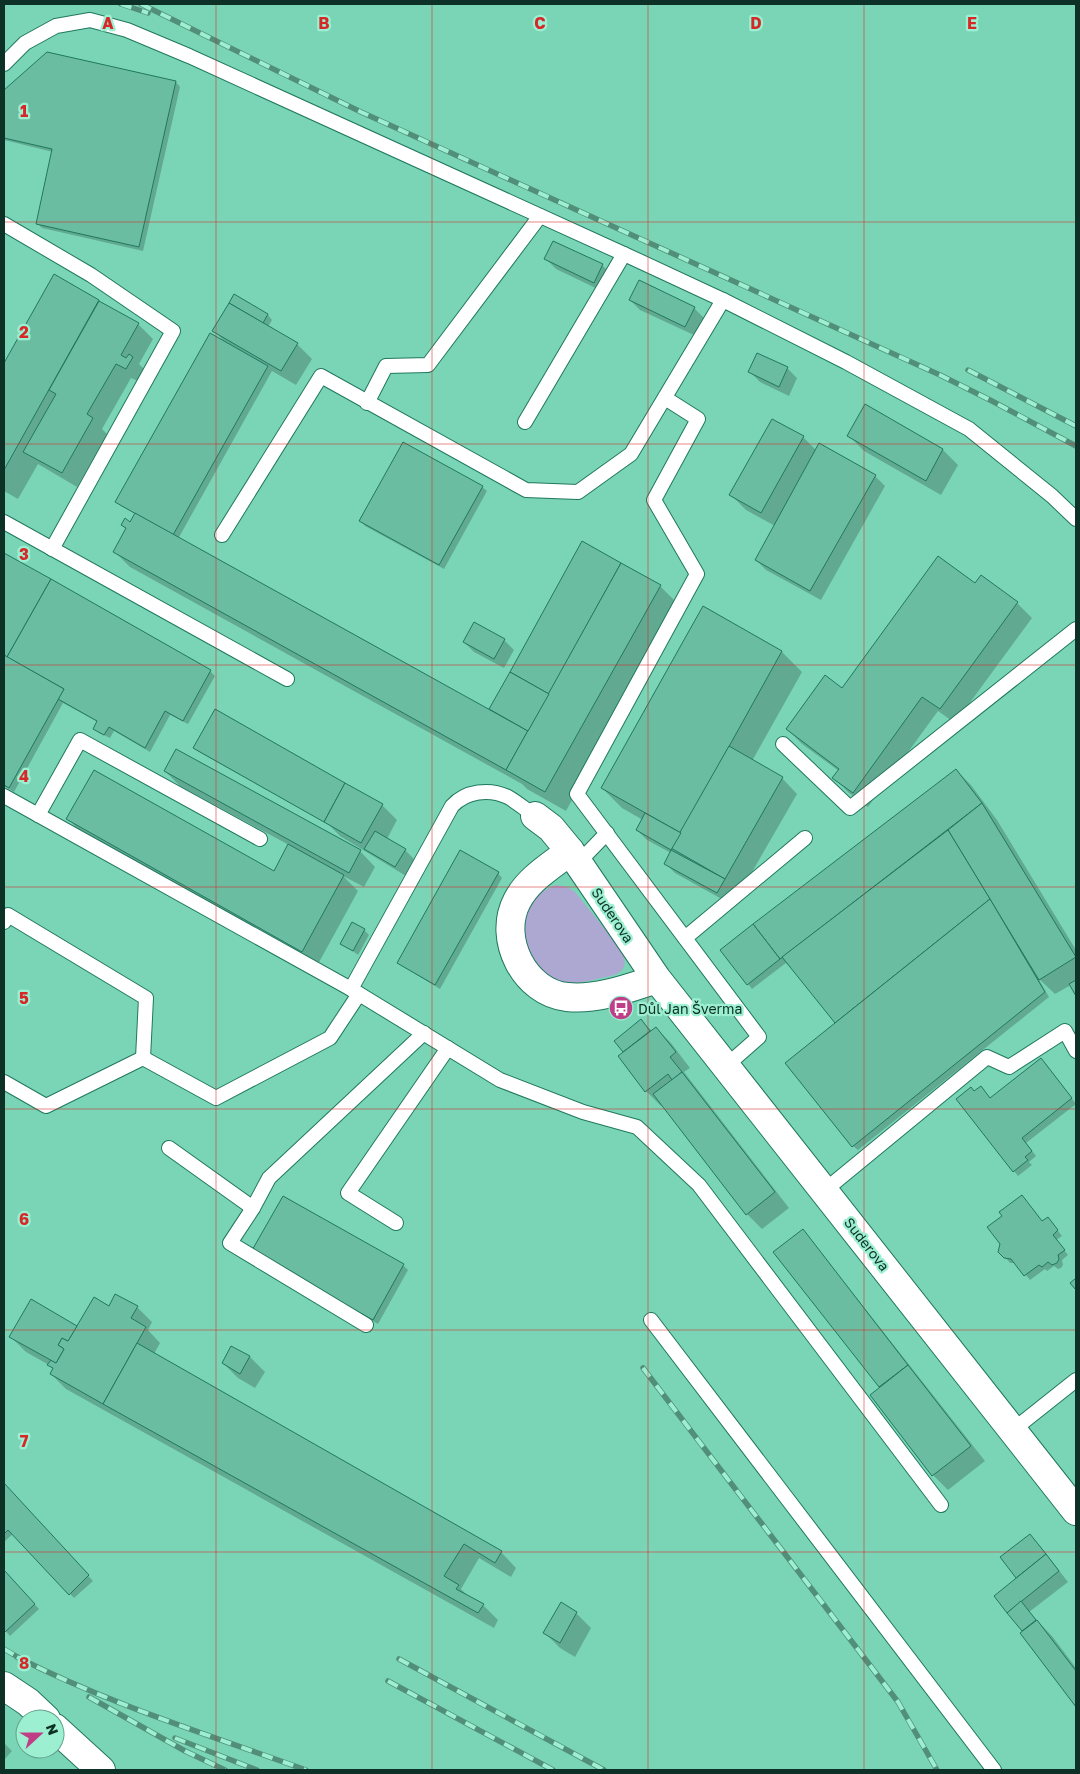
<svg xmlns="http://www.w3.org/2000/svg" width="1080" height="1774" font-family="'Golos Text',sans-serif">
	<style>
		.built { fill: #7ad5b6; fill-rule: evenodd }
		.green { fill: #aca8d2 }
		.shadow { fill: #0003 }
		.building { fill: #6bbda1; stroke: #20785f }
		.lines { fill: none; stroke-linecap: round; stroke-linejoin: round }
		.service-casing { stroke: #20785f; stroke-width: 16 }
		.minor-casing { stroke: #20785f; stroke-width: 30 }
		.tertiary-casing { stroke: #20785f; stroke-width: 30 }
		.service { stroke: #fff; stroke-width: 14 }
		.minor { stroke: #fff; stroke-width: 28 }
		.tertiary { stroke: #fff; stroke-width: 28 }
		.rail-casing { stroke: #528f7a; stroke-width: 5.5 }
		.rail { stroke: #9cefd1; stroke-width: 4; stroke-dasharray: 11; stroke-linecap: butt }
		.grid { fill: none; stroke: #d62828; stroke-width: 1; stroke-opacity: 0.55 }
		.labels { text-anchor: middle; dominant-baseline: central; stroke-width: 4.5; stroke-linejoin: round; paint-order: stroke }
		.street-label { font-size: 14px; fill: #0d3126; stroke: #9cefd1 }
		.poi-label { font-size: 14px; fill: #0d3126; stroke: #9cefd1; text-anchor: start }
		.grid-label { font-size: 16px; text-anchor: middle; font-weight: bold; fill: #d62828; stroke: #9cefd1; stroke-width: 4.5; stroke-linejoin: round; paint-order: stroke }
	</style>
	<rect width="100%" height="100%" fill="#8fe2c5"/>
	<path class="built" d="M4,4H1076V1770H4ZM25,1719H55V1749H25Z"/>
	<path class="green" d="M556,885L567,887L575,892L620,948C623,955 628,963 622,970C617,976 605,977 597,979C569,986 551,987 533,961C531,957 527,952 525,948C522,941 524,931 524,924C523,906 539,891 556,885Z"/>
	<g class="shadow">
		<path d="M176,82L180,87L143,251L42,228L37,223L53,152L4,140V98L6,90Z"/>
		<path d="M546,259L602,265L612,275L604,292L556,269Z"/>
		<path d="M54,276L138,324L153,339L139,364L148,373L142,383L131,378L102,429L107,434L77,487L38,464L18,499L4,491V366Z"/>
		<path d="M234,296L268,315L272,320L268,327L297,344L312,359L296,385L272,371L178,539L490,711L511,673L660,586L680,606L566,811L527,789L522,784L130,567L115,552L127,530L122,525L131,523L136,514L121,506L117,502L225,342L214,331Z"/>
		<path d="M630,300L694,308L704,318L696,336L640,310Z"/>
		<path d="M787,368L797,378L789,396L760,382L750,372Z"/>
		<path d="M865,406L943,450L958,465L941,495L864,451L849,436Z"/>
		<path d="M803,437L817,451L875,476L885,486L821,600L766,570L756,560L775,526L746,510L731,495Z"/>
		<path d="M482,487L487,491L444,569L365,526L361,521Z"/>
		<path d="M4,554L210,671L215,676L188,724L170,715L150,752L114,731L110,738L99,733L95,728L98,722L63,703L14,792L4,786Z"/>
		<path d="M981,577L1017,603L1032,618L955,723L938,711L868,807L849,793L834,778L839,771L802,744L787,729L842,690L975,585Z"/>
		<path d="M703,608L782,652L802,672L752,761L782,778L797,794L740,893L727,902L675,873L665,863L671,853L647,840L637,830L643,820L622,808L602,788Z"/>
		<path d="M504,640L514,650L504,668L474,652L464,642Z"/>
		<path d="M194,748L382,805L397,820L387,839L405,850L415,860L406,876L340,836L328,824L199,752Z"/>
		<path d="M176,751L360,851L375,867L364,887L343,876L358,891L317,966L83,834L68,819L274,873L289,845L180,786L165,771Z"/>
		<path d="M956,770L971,785L997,820L1076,950V994L1071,985L1055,994L1038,978L1049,997L858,1150L853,1146L837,1023L796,973L786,963L752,989L748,984Z"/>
		<path d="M498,873L502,878L440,989L404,967L399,962Z"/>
		<path d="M364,930L369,935L358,955L342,943Z"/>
		<path d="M641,1021L652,1031L656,1028L671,1043L690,1068L684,1072L789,1208L762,1229L747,1214L663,1105L661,1106L646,1091L625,1053L616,1041Z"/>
		<path d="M1046,1064L1076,1104L1026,1143L1036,1156L1029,1162L1032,1165L1018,1176L1014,1171L974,1092H985L991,1099Z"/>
		<path d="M1043,1222L1052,1223L1062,1236L1056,1240L1068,1255L1062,1260L1063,1265L1061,1268L1058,1269L1054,1266L1047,1271L1045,1269L1030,1280L1016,1263H1010L1005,1257Z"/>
		<path d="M803,1230L985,1461L948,1490L933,1475L881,1388L775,1252Z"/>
		<path d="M257,1257L403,1265L408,1270L378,1324Z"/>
		<path d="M137,1307L152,1322L148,1330L160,1343L154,1354L501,1552L516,1568L511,1577L479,1558L461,1589L470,1598L483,1605L498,1620L494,1628L66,1389L51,1374L54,1370L49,1365L26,1352L11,1337L78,1327L109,1308Z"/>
		<path d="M232,1347L250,1357L265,1372L255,1388L238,1378L223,1363Z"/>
		<path d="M4,1485L93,1581L74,1598L14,1533L4,1542Z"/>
		<path d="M1030,1536L1040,1546L1068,1582L1029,1612L1052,1636L1076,1668V1705L1021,1633L1024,1631L996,1596L1018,1578L1002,1558Z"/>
		<path d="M4,1571L39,1609L10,1636L4,1629Z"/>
		<path d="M576,1613L591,1628L575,1657L560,1648L545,1633Z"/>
		<path d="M4,1743L12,1751L4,1760Z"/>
	</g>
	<g class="building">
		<path d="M47,52L176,81L139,247L36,224L52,149L4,138V90Z"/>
		<path d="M553,241L603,264L594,283L544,259Z"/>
		<path d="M54,274L99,300L4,470V363Z"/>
		<path d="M639,280L695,307L685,327L629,300Z"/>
		<path d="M234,294L268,314L263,323L229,303Z"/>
		<path d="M99,301L139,323L121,355L126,358L129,354L133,357L126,369L116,364L87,414L93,418L62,473L23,452L56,394L49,390Z"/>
		<path d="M229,303L298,343L281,371L212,331Z"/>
		<path d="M210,333L268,366L173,535L115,502Z"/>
		<path d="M757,353L788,367L779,387L748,372Z"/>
		<path d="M865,404L943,449L926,481L847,436Z"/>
		<path d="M772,419L804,436L761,513L729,495Z"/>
		<path d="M403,442L483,486L439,565L359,521Z"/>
		<path d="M819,443L876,475L810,591L755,560Z"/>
		<path d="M135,513L528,731L506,770L113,552L126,528L121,525L125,518L130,522Z"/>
		<path d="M582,541L621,563L549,694L510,672Z"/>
		<path d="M4,553L51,579L7,657L4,655Z"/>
		<path d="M938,556L975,583L981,575L1018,602L940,709L922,697L853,793L832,778L839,769L786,729L825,675L842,688Z"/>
		<path d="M621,563L661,585L545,792L506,770Z"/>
		<path d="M51,579L211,670L183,721L165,711L145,748L109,727L104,735L93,729L97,721L58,699L64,689L7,657Z"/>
		<path d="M703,606L782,651L681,833L601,788Z"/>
		<path d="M474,622L505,639L494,659L463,642Z"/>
		<path d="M4,655L64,689L9,788L4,785Z"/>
		<path d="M510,672L549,694L528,731L489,709Z"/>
		<path d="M215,709L345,783L324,822L193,748Z"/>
		<path d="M729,746L783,777L725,879L671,848Z"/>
		<path d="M176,749L361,850L349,873L164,771Z"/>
		<path d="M956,769L982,803L780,959L753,924Z"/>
		<path d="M94,770L274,871L288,844L344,875L302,952L66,819Z"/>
		<path d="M345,783L383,804L361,843L324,822Z"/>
		<path d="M982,803L1076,957L1039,980L948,830Z"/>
		<path d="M645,813L681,833L671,850L636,830Z"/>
		<path d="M948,830L990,899L835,1023L782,957Z"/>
		<path d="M375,831L406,849L395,867L364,849Z"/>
		<path d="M460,850L499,872L435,985L397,963Z"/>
		<path d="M671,850L725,879L717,893L664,864Z"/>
		<path d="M990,899L1045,992L852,1147L785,1063Z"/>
		<path d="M352,922L365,929L353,951L340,944Z"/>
		<path d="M753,924L780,959L747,985L720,950Z"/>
		<path d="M1076,980V996L1069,984Z"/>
		<path d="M641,1019L650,1031L623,1052L614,1041Z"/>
		<path d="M656,1027L676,1052L670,1057L682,1072L672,1080L668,1074L645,1092L618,1056Z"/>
		<path d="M1041,1058L1072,1098L1022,1138L1032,1151L1025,1157L1028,1160L1013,1172L956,1099L971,1087L974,1091L981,1086L990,1098Z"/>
		<path d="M682,1072L775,1192L746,1215L653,1094Z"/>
		<path d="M1022,1195L1042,1221L1048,1217L1058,1230L1053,1235L1065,1250L1058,1255L1059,1259L1057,1263L1052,1265L1048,1262L1042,1267L1039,1265L1024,1276L1011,1259L1004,1258L998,1252L1000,1244L987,1227L1002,1216L999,1212Z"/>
		<path d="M283,1196L404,1264L373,1320L251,1252Z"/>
		<path d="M803,1229L908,1365L879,1387L773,1252Z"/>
		<path d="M1076,1278V1290L1070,1283Z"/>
		<path d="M115,1294L138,1306L131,1318L146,1327L103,1404L50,1374L53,1368L47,1365L51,1360L56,1363L64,1349L58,1345L62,1338L68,1341L94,1297L109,1306Z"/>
		<path d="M31,1299L77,1326L68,1341L62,1338L58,1345L64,1349L56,1363L9,1337Z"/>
		<path d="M137,1343L502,1551L495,1563L464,1544L444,1576L459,1585L456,1589L484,1604L478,1613L103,1404Z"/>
		<path d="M231,1346L250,1356L240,1374L222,1363Z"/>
		<path d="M908,1365L971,1446L932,1476L870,1395Z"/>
		<path d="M4,1483L89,1575L69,1595L8,1530L4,1534Z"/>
		<path d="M1030,1534L1046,1554L1016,1578L1000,1557Z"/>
		<path d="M1046,1554L1059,1571L1007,1613L994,1596Z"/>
		<path d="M4,1570L35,1604L5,1632L4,1631Z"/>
		<path d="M1021,1601L1036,1620L1022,1631L1007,1613Z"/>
		<path d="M561,1602L577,1612L560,1643L543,1633Z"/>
		<path d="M1037,1620L1076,1671V1707L1020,1633Z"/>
	</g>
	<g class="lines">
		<g class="service-casing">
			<g id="service">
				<path d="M4,64L25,43L56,26L90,20L127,30L189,56L624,254L723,300L846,362L969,429L1052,496L1076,519"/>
				<path d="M4,224L91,275L173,331L52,549"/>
				<path d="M665,398L698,419L654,500L697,574L577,794L759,1037L726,1066"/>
				<path d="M367,403L386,366L428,365L540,216"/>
				<path d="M525,422L624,254"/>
				<path d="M4,522L287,679"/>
				<path d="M222,535L321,376L526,490L578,492L631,454L723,300"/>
				<path d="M783,744L850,808L1076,629"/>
				<path d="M4,796L351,989L452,806C466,791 489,788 508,797C517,802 526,810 535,816"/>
				<path d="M38,815L80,740L260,839"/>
				<path d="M578,863L607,833"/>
				<path d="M4,922L8,915L146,998L143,1058"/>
				<path d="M685,938L805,838"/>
				<path d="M351,989L500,1080L583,1112L637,1127L699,1185L941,1505"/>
				<path d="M143,1058L216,1098L330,1038L359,994"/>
				<path d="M4,1082L46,1106L143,1058"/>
				<path d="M169,1148L253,1208"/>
				<path d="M824,1191L987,1057L1009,1067L1065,1031L1076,1051"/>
				<path d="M396,1223L348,1193L448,1048"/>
				<path d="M651,1320L994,1770"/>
				<path d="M366,1325L230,1243L253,1208L269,1178L424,1033"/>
				<path d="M1013,1430L1076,1380"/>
			</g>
		</g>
		<g class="minor-casing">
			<g id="minor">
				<path d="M535,816L551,828L570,851"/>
				<path d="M657,979C629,988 598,1000 567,997C525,993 497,939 517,901C528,879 551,866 570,851L657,979L1076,1511"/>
			</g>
		</g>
		<g class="tertiary-casing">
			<g id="tertiary">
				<path d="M4,1686L28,1702L46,1719"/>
				<path d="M55,1728L101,1770"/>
			</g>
		</g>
		<use href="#service" class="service"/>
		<use href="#minor" class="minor"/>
		<use href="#tertiary" class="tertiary"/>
		<g class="rail-casing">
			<g id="rail">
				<path d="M121,4L148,13"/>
				<path d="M141,4L361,112L940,375L992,401L1076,446"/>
				<path d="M968,370L1076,426"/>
				<path d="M643,1368L898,1702L937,1770"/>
				<path d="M4,1649L21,1659"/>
				<path d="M17,1657C109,1704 209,1735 306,1770"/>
				<path d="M399,1659L604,1770"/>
				<path d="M388,1681L553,1770"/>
				<path d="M89,1697L185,1751L225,1770"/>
				<path d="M175,1738L257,1770"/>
			</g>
		</g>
		<use href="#rail" class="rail"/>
	</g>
	<path class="grid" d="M216,4V1770M432,4V1770M648,4V1770M864,4V1770M4,222H1076M4,444H1076M4,665H1076M4,887H1076M4,1109H1076M4,1330H1076M4,1552H1076"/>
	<defs>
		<g id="bus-disc" transform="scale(1.25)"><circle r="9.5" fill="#c03e87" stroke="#9cefd1"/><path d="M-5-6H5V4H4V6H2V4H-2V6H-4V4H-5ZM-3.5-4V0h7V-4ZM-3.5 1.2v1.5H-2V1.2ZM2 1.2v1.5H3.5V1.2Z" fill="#fff"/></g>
	</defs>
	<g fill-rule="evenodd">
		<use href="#bus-disc" x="621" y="1008"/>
	</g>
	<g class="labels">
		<g class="street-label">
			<text transform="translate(613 915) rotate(56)">Suderova</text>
			<text transform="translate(867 1244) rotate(52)">Suderova</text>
		</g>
		<g class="poi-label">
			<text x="638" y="1008">Důl Jan Šverma</text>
		</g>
	</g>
	<g class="grid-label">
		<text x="108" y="29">A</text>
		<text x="324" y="29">B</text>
		<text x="540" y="29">C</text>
		<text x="756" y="29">D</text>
		<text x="972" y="29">E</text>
		<text x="24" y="117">1</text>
		<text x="24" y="338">2</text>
		<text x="24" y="560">3</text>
		<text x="24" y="782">4</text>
		<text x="24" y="1004">5</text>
		<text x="24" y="1225">6</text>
		<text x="24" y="1447">7</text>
		<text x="24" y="1669">8</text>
	</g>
	<rect width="1080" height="1774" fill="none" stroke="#0d3126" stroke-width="10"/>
	<g transform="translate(40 1734) rotate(69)"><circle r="24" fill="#9cefd1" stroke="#63a38d"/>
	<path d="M0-4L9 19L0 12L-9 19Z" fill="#c03e87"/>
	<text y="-8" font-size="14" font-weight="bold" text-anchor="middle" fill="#0d3126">N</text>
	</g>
</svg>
